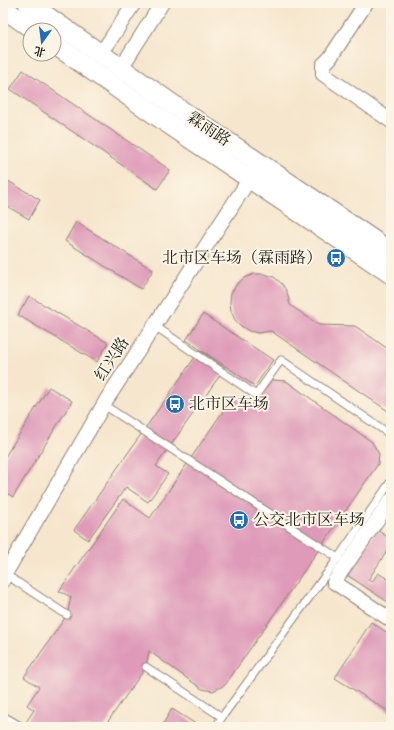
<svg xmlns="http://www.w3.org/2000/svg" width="394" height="730" font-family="'Libre Bodoni','Noto Serif SC',serif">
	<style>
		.building { fill: #de9ab8 }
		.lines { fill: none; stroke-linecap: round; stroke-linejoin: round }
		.lane-casing { stroke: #898174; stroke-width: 9 }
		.street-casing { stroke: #898174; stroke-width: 16 }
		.secondary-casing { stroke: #898174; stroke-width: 21 }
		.lane { stroke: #fff; stroke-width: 7 }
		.street { stroke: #fff; stroke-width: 14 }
		.secondary { stroke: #fff; stroke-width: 19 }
		.labels { text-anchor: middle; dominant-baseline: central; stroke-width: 4; stroke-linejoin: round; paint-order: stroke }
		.street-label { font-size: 16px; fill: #1c1c1c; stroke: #fcf5e5 }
		.poi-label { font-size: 16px; fill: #1c1c1c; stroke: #fcf5e5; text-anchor: start }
	</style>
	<rect width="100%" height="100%" fill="#fcf5e5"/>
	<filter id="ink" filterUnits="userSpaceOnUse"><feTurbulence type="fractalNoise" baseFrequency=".025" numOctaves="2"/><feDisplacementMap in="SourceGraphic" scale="8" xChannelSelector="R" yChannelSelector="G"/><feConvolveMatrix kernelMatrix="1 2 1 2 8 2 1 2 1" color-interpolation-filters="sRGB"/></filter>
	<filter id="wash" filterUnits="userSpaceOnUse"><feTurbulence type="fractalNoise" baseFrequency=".012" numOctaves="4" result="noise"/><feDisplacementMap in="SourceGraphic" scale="16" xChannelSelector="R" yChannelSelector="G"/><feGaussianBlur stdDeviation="0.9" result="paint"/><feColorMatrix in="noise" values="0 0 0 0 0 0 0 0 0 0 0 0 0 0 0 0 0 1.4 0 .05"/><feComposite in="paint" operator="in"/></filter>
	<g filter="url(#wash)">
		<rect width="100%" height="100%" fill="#f6e6cd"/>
		<g id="blocks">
			<g class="building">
				<path d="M23,70L170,170L157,189L10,89Z"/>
				<path d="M3,178L40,200L29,219L3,204Z"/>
				<path d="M76,222L153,270L141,289L65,241Z"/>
				<path d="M254,274H264L274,277L282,284L287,292L290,305L319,325L355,326L391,351V413L271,331L258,333L249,331L241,326L235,320L231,311L230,302L231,293L237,284L244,278Z"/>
				<path d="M29,296L108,343L97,362L18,315Z"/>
				<path d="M203,314L273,360L255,386L186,340Z"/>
				<path d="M200,350L225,368L156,466L168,474L148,502L126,487L88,540L74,530Z"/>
				<path d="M272,380L286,381L372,442L379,454L378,464L225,685L213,691L202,689L149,651L146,667L104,727H34L26,722L34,710L27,705L39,687L24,677L67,615L71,597L59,591L123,499L150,518L234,395L250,407L266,384Z"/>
				<path d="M49,387L72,401L13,497L3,491V460Z"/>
				<path d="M391,507V524L384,519Z"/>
				<path d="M377,530L391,539V545L368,580L372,582L378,573L391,581V604L347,575Z"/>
				<path d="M371,622L391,635V713L335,678Z"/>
				<path d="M172,709L199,726V727H161Z"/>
			</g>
		</g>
	</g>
	<g filter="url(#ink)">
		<use href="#blocks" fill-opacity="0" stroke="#898174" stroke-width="1"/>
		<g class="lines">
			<g class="lane-casing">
				<g id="lane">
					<path d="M155,326L256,395L281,360L391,435"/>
					<path d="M104,405L338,558"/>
					<path d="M5,574L67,615"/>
					<path d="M146,667L222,717"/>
					<path d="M3,716L22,727"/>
					<path d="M216,727L222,717L338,558L391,481"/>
				</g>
			</g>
			<g class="street-casing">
				<g id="street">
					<path d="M366,3L330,58L323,65V74L391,121"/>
					<path d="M101,54L134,3"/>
					<path d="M121,68L162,3"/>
					<path d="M391,500L334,582L391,620"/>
					<path d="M3,580L5,574L107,399L254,172"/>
				</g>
			</g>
			<g class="secondary-casing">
				<g id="secondary">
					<path d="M28,3L178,108L391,252"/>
					<path d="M3,8L34,30"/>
					<path d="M54,44L167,123L391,274"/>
				</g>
			</g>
			<use href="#lane" class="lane"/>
			<use href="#street" class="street"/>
			<use href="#secondary" class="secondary"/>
		</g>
	</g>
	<defs>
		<g id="bus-disc" transform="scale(1)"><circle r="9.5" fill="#1f6fb2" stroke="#fcf5e5"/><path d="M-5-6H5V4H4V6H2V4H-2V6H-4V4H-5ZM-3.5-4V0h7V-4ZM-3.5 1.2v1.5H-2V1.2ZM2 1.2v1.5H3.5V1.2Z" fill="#fff"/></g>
	</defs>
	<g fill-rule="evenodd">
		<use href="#bus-disc" x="336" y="258"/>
		<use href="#bus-disc" x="175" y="404"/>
		<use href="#bus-disc" x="239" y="520"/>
	</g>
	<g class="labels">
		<g class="street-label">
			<text transform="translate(209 129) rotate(34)">霖雨路</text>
			<text transform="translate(112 359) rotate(-57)">红兴路</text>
		</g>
		<g class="poi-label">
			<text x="322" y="258" text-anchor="end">北市区车场（霖雨路）</text>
			<text x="189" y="404">北市区车场</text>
			<text x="253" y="520">公交北市区车场</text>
		</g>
	</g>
	<rect width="394" height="730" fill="none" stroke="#fcf5e5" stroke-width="16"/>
	<g transform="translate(42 42) rotate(194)"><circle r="19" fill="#fcf5e5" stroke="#a29e95"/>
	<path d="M0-3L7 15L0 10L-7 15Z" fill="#1f6fb2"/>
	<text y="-6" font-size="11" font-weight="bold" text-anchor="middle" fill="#1c1c1c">北</text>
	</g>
</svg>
